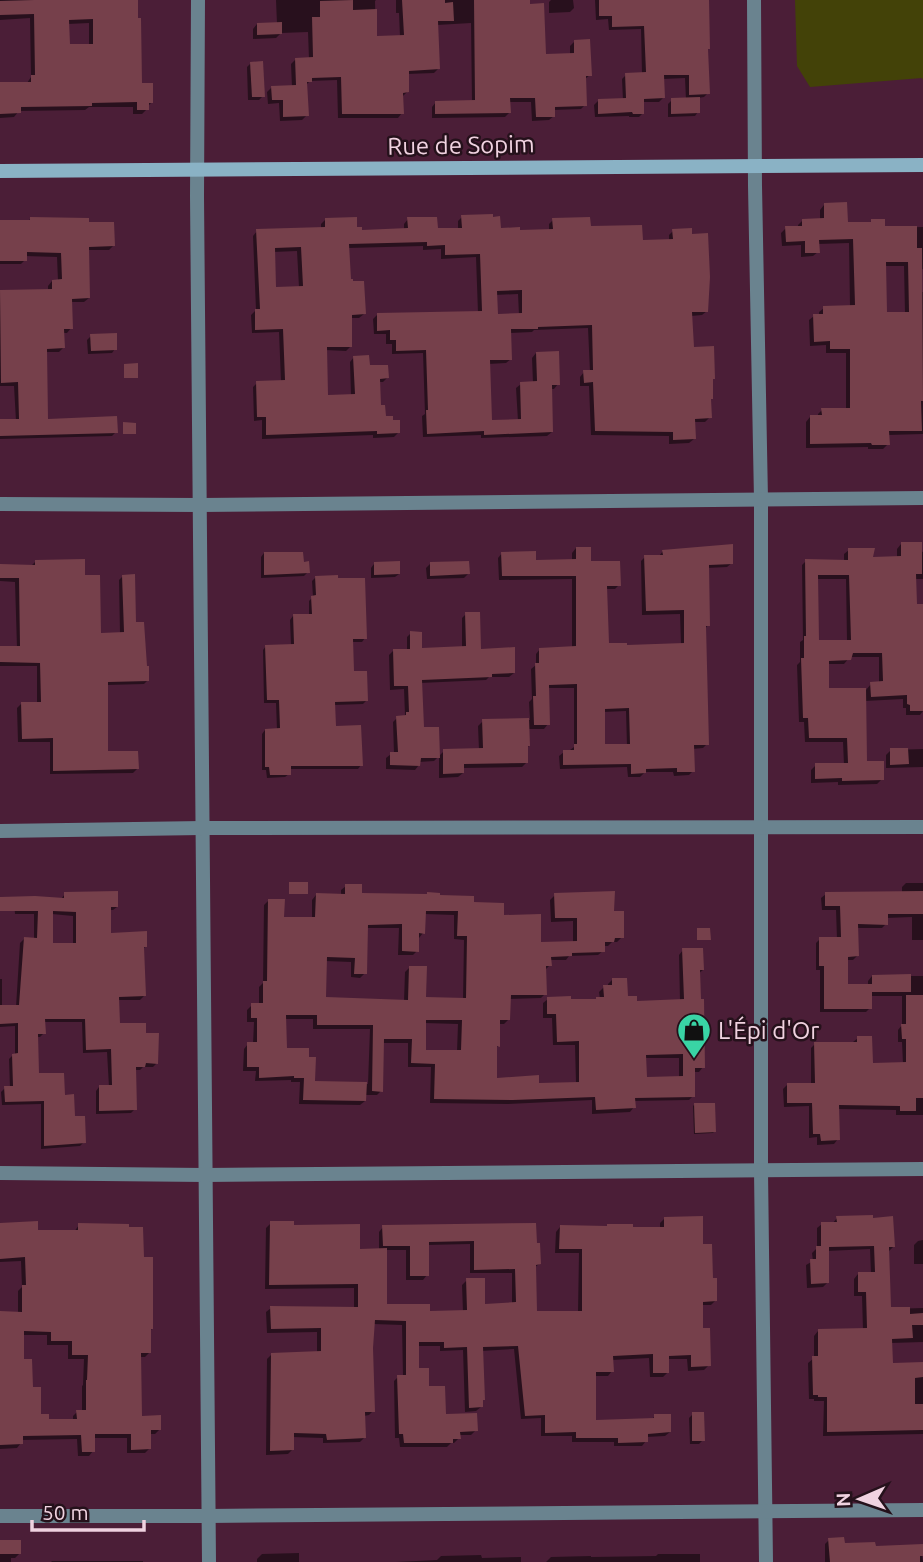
<svg xmlns="http://www.w3.org/2000/svg" width="923" height="1562" font-family="Ubuntu,sans-serif">
	<style>
		.green { fill: #434208 }
		.shadow { fill: #0007; fill-rule: evenodd }
		.building { fill: #76404b; fill-rule: evenodd }
		.lines { fill: none; stroke-linecap: round; stroke-linejoin: round }
		.street { stroke: #6a838f; stroke-width: 14 }
		.secondary { stroke: #8ab2c5; stroke-width: 14 }
		.labels { text-anchor: middle; dominant-baseline: central; stroke-width: 5; stroke-linejoin: round; paint-order: stroke }
		.street-label { font-size: 24px; fill: #f0d2e0; stroke: #25111b }
		.poi-label { font-size: 24px; fill: #f0d2e0; stroke: #25111b; text-anchor: start }
	</style>
	<rect width="100%" height="100%" fill="#4b1e37"/>
	<path class="green" d="M795,0H923V80L922,78L810,87L797,66Z"/>
	<g class="shadow">
		<path d="M0,0H99L140,85L152,102L147,107V109L142,114H133V107H89L85,110L19,111L14,117L0,118V84L27,83L31,77L30,18L0,20ZM89,23V46H68V24Z"/>
		<path d="M276,0H376L375,1L376,38L400,37L399,13H396V0H528L545,56L570,55V46L574,42L590,75L584,80L585,105L581,109L553,110L554,116L549,120L532,121L531,102H508L509,113L505,117L432,118V107L436,102H472L471,23L437,25L438,69L434,73L407,74V92L403,96L402,113L398,118H338L337,80L310,81L306,85L307,115L302,120L280,121L279,103L268,104L267,92L272,87H292L291,64L295,60L309,59L308,32L281,33L276,38L253,39V29L257,24H277Z"/>
		<path d="M551,0H573L574,8L570,12L549,13V2Z"/>
		<path d="M595,0H708L706,51L708,93L704,97L698,98V112L695,116L668,117V104L672,100H686L685,78L663,79V98L659,102H642L643,113L639,117H629V116L595,117L594,105L598,101L623,100L622,79L626,75L642,74L641,29L609,30L608,19L596,20Z"/>
		<path d="M251,63L263,96L259,100H248L247,67Z"/>
		<path d="M824,205L846,224L869,223L872,221L884,228L923,227V269L920,270L921,292H923V434L888,435V444L883,449H868V447L806,448V422L810,417H818V414L822,410L846,409V353H826V345L810,346L809,320L814,316L819,315V312L824,308L850,307L849,243L818,244V252L813,256L801,257V245L782,246L781,233L786,228L798,227V225L803,220H820V210ZM884,266H904L905,313L885,314Z"/>
		<path d="M462,217L499,230L519,232L549,231V224L553,220L589,227L641,242L669,241V235L673,231L707,311L702,315L691,316L692,349L711,380L712,398L709,401L710,417L705,422H693L694,439L689,443L669,444V436L591,435L589,386H580V377L584,372H590L588,328L534,330L532,332L510,333L511,359L506,363L488,364L490,422L518,421L516,388L521,384L533,383L532,358L536,353L558,384L554,389H550L552,432L547,436L481,438V435L423,437L422,416L425,414L423,353L392,354V344H386V334H374L373,319L378,314L478,313L476,257L441,259V249L423,250V246L348,248L349,281L364,314L359,318H351V346L346,351L325,350L327,397L351,396L350,362L354,357L368,367L387,378L383,382H379L380,407L384,418L398,433L394,437L373,438V435L262,439V420L254,421L253,387L257,383L281,382L279,332L252,333L251,315L256,310L253,236L257,231L321,229V224L325,220L360,231L404,230V224L408,219L436,230L458,229V221ZM297,251L299,287L275,288L273,252ZM518,294L519,315L496,316L495,295Z"/>
		<path d="M30,219L87,224L113,246L109,250H87L89,298L84,302H70L71,328L67,333H62L63,348L59,352H45L46,421L116,432L112,436L0,439V421H16L14,386H0V291H48V286L52,281H58L57,257L25,256V260L21,264H0V222H28Z"/>
		<path d="M91,336L115,349L112,353L88,354L87,340Z"/>
		<path d="M901,544L923,552V579H915V606L923,649V711L920,715H906V708H903V699L865,701V763L882,779L877,784L838,785V782L811,783V770L816,765H844L843,742H805L804,722H799L797,665L800,662V642L803,640L802,565L806,561L844,562V554L849,550L871,559L897,558V549ZM816,579H846L847,641L817,642ZM850,657H879V683L871,684L866,690H828L827,664H844Z"/>
		<path d="M576,548L589,563L619,585L615,589H606L607,645L625,647L681,645L680,614L642,615L641,561L645,557L659,556L663,551L732,563L727,567L707,568L708,625L705,629L707,744L703,748L692,749L693,771L689,775L674,776L673,772H645L640,777H628L627,767L560,769L559,756L564,752L570,750L574,747V688H548V724L544,729H528L529,746L526,748L527,762L522,767L462,768L463,773L458,777L439,778V756L434,761L419,762V765L415,770L386,769V758L391,754H394L393,722L397,718L403,717L405,715L404,689L390,690L389,655L393,651L407,650V637L411,633L420,649L462,648V618L466,614L479,650L514,673L509,677H489L486,680L420,683L422,729L439,756L444,751L479,750L478,726L483,721L530,720L529,702L532,699L531,669L536,665V654L540,649L572,648V579L499,580L498,558L502,553L534,562L572,561V553ZM626,711L627,746H603V712Z"/>
		<path d="M264,553L302,563L308,572L304,576L261,578V557Z"/>
		<path d="M36,561L83,577L100,634H120L119,580L123,576L148,680L144,684L107,685L106,753L137,769L133,773L50,774V742H18L17,708L21,704H37V666H0V648H17L15,582L0,581V566H31Z"/>
		<path d="M374,564L399,574L395,577L371,578V568Z"/>
		<path d="M430,564L468,574L464,578L427,579L426,568Z"/>
		<path d="M316,577L365,638L362,642H351L352,673L367,700L363,704L334,705V727L361,765L358,769H289V774L285,777L267,778L266,770H262V734L265,730H277L276,703H264L263,650L266,646L291,645L290,620L293,616H309V601L313,597L312,581Z"/>
		<path d="M923,749V767L886,768V755L891,750Z"/>
		<path d="M906,883H923V940H912V917L886,918V924L882,928H857V956L853,960H846V986H868V981L872,976H923V1115H896V1110L838,1109V1139L834,1144L817,1145V1137L809,1138V1106L784,1107L783,1089L787,1085H811V1048L815,1044L853,1042L858,1038L871,1064H903L902,1042H898V1030L902,1025V996H870V1008L866,1012H820V970H816V943L820,939H837L836,910H822L821,898L826,894L902,893V887Z"/>
		<path d="M346,886L360,895L438,897L473,904L502,917L540,944L573,942V921L551,922L550,900L555,895L613,913L622,937L617,942H612L608,946H603V951L598,955L569,956L566,960H550V965L545,970V994L541,998L509,999V1019L504,1024H498V1046L495,1049V1080L538,1084L576,1083L575,1045H553L552,1018H543V1003L548,999L569,1001L600,999L599,992L604,987H608V984L612,980L626,998L635,1002L680,1001L679,955L683,950L703,970L698,974L703,1067L699,1072H693V1096L689,1100L634,1101V1107L630,1112L592,1114V1100L508,1104L430,1103L431,1067H408V1043H383L381,1091L377,1095H365V1101L360,1105L299,1104L300,1082H291V1080L255,1081L256,1071H243L244,1049L248,1044H253L254,1022H247V1010L252,1005H259V987L263,983L264,905L269,900L283,918L312,919V900L316,895H341V890ZM424,914L454,915V939L464,940L463,1000L424,999L410,967L405,972L404,1001L324,998L325,961L351,962V977L360,978L365,973L366,928H399L398,955H413L417,951L419,938L423,933ZM284,1019H313V1029H370L368,1084L313,1082L285,1050ZM424,1023L458,1024L457,1052H424ZM645,1058H679V1078L645,1079Z"/>
		<path d="M65,894L117,907L113,910H110L109,934L146,946L142,950L144,996L140,1000H118V1025L144,1034L157,1063L153,1067H143L140,1070H134L135,1109L131,1113L96,1114V1091L99,1087H109L107,1052L83,1053L82,1022H44V1033L40,1037H36L37,1075L64,1096L84,1142L80,1146L41,1149V1104L2,1105L1,1092L5,1088H10L9,1059L13,1055H15V1026L0,1027V979H2V1007H16L20,943L24,939L34,940V914H15L14,901L61,899ZM52,914L73,916V945H51Z"/>
		<path d="M694,1105L714,1132L713,1133L694,1134L693,1106Z"/>
		<path d="M837,1218L894,1246L889,1251V1309L923,1308V1342L891,1343V1365L923,1363V1434L823,1436L824,1401H814V1399H809L808,1363L814,1358V1336L818,1331L863,1330L862,1296H854V1279L858,1274H871L870,1249L827,1251L828,1282L823,1287L807,1288L806,1265L813,1261L812,1253L817,1248V1228L822,1224H832Z"/>
		<path d="M664,1219L701,1246L715,1301L711,1305H701V1330L709,1365L704,1370L688,1371L687,1359H667L668,1372L663,1377H650L649,1358L612,1360V1371L608,1376H594V1422L651,1420L655,1416L670,1432L665,1436L646,1437V1441L642,1446H614V1442H572V1436H541V1418L521,1419L514,1349L481,1351V1407L476,1411L465,1412L463,1350L440,1351V1346H417L418,1370L444,1416L476,1430L471,1435H459V1438L454,1443H451L447,1447H400L399,1438H395L394,1381L398,1377H403L402,1325L373,1324L371,1348L373,1411L369,1415L364,1416V1438L360,1442L323,1443V1438L292,1437V1450L288,1454L266,1455L267,1359L271,1355L317,1353V1332L267,1333L266,1312L271,1308L354,1309V1288L265,1289L266,1228L271,1223L292,1226L359,1250H379V1232L383,1227L534,1225L539,1264L534,1268L536,1312H578L579,1253H555L556,1232L560,1227L660,1229V1223ZM470,1244V1273H512V1304L484,1306L467,1280L462,1285L463,1312L428,1313L386,1306L385,1250H406V1280H423L427,1275V1245Z"/>
		<path d="M0,1225L36,1232H74L79,1225L142,1259L152,1329L149,1331V1353L145,1357H140L141,1417L160,1429L155,1434H149V1449L145,1453H127V1438H93V1451L89,1456H78L77,1439L21,1440V1443L17,1448L0,1449V1313H18V1291L22,1287L21,1261L0,1262ZM23,1335H47V1345H68V1359H84L83,1385L82,1386V1412H77L73,1416V1421H47L39,1416L23,1361Z"/>
		<path d="M923,1240V1264H914V1245L918,1241Z"/>
		<path d="M693,1414L703,1440L699,1444H690L689,1418Z"/>
		<path d="M829,1540L843,1545L874,1548L921,1546L923,1562H825V1544Z"/>
		<path d="M0,1542L20,1553L15,1558H11V1562H0Z"/>
		<path d="M299,1553V1562H257V1559L262,1554Z"/>
		<path d="M658,1554H700V1562H546L551,1557L591,1556V1557L656,1556Z"/>
		<path d="M481,1555L482,1558L521,1557V1562H396L437,1560L441,1556Z"/>
		<path d="M52,1561H143V1562H51Z"/>
	</g>
	<g class="building">
		<path d="M34,0H138V18H141L142,83H153V103H149V110H137V102L92,103V106L21,107V113L0,114V82H31V75H35L34,14L0,15V1ZM93,19V44H70L69,20Z"/>
		<path d="M353,0V10L377,9V36L404,35L402,0H445V3L453,2L454,21H438L440,69L409,71V92L403,93L404,114H342L341,77L312,78V82H307L309,116L283,117V100H272L271,86L296,85L295,58L313,57L312,17H320V1Z"/>
		<path d="M474,0H530V4L544,3L546,54L574,53V40L590,39L592,76H586L587,106L555,107V117H536L535,98H510L511,113L435,114V101L475,100Z"/>
		<path d="M599,0H709L710,49H708L710,94L689,95V75H664L665,98L644,99V114H633L632,112L598,114V99L626,98L625,73L646,72L644,26L612,27V16H599Z"/>
		<path d="M282,22V34L257,35V23Z"/>
		<path d="M263,61L265,97H252L250,62Z"/>
		<path d="M700,97V113L671,114V98Z"/>
		<path d="M847,202L848,222H871V219H885V226H917V248H922L923,401H921L922,431H889L890,445H872L871,443L810,444V415H822L821,408H850V349H830V341L814,342L813,314H823V306L855,305L853,239L819,240L820,253H805V241L786,242L785,226H802V219L824,218V203ZM886,262H908L909,312H887Z"/>
		<path d="M493,214V217L500,216L501,228L520,227V230L553,229L552,218L590,217L591,226L642,225L643,240L673,239L672,229L692,228V234L708,233L710,277L708,312H692L694,347L714,346L715,379H713V399H711L712,418L695,419L696,439L673,440V432L595,431L593,382L584,383L583,370H593L592,325L538,327V329H511L512,360H490L492,420L521,419L520,382L537,381L536,352L559,351L560,385H552L553,432L484,435V431L427,434L426,410H428L426,350L396,351V340H390V330L377,331V313L482,311L480,254L445,255V245L427,246V242L349,244L351,279H353V281H364L366,314L352,315V347H327L328,395L355,394L353,356L369,355L370,365H388L389,378L380,379L381,405H385L386,416H393V420H400V433L377,434V431L266,435V417H257L256,381L285,380L283,329L255,330V309H260L256,229L325,227V218L357,217V227H362V230L408,228L407,217H437L438,228H462L461,215ZM301,247L303,286L276,287L275,248ZM522,290V313L498,314L497,291Z"/>
		<path d="M30,217L89,218V222H114L115,246L89,247L90,298L72,299L73,329H64L65,348L47,349L48,419L117,416L118,433L0,436V419H19L18,382L1,383L0,290L52,289V280L62,279L61,253L27,252V261H0V220H30Z"/>
		<path d="M117,333V350L91,351L90,334Z"/>
		<path d="M138,363V378H124V364Z"/>
		<path d="M123,422L136,423V434H123Z"/>
		<path d="M901,542H922V574H916L917,604H923V711H910V705L907,704V695L871,697L870,682L883,681L882,653H853L851,660L829,661V688H866L867,761H884V780L842,781V778L815,779V763H848L847,738H809L808,718H803L801,658H804V636H806L805,559L848,560V548H875L873,557L901,556ZM818,575H849L851,640H819Z"/>
		<path d="M733,544V564L709,565L710,626H706L709,745H694L695,772H677V768L646,769V773L631,774V764L563,765V750H574V744H577V684L549,685L550,725H534L533,696H536L535,663H539V648L576,646V576H502L501,552L536,551V560L576,559V547H591V561H620L621,586H607L609,643H627V645L684,643V610L646,611L644,555H663L662,550ZM629,708L630,744H605V709Z"/>
		<path d="M264,552H303L304,562L309,561L310,573L264,575Z"/>
		<path d="M85,559V575H100L101,633L124,632L122,575L135,574L136,622H144L147,666H149V681L108,682V751H138L139,769L53,771V738L22,739L21,702H41L40,663L0,662V646H20L19,578H0V564L35,565V560Z"/>
		<path d="M400,561V574L374,575V562Z"/>
		<path d="M469,561L470,574L430,576V562Z"/>
		<path d="M338,575V578H365L367,639H353L354,671H367L368,701L335,702L336,726L361,725L363,766H291V775H270L269,767H265V729L280,728L279,700H267L265,645L294,644L293,614H312L311,596L316,595L315,576Z"/>
		<path d="M465,612H480L481,649L515,647V673L492,674V677L422,680L424,727H439L440,758H421L420,766L390,765V752H398L396,716L406,715V712H409L408,686H394L393,649H410V631L422,632V648L466,646Z"/>
		<path d="M529,718L530,746H528V763L464,764V773L443,774V749L483,748L482,719Z"/>
		<path d="M890,748H908L909,764L890,765Z"/>
		<rect x="289" y="882" width="19" height="12"/>
		<path d="M345,884H362V893L427,894V892L440,893V895L474,896V902L504,903V915L541,914V942L577,941V918H555L554,893L615,891L614,911H624V938H615L614,942H605V952L572,953V956L551,957L552,966H546L547,995H511L510,1020H500V1047L497,1046V1078L539,1075V1083L579,1082V1041L557,1042L556,1014H547V997L571,996V999H596V997H604L603,985H612V978H627L628,996H637V1001L684,999L682,948H703L704,970H700L701,999H704L705,1068H695V1097L635,1098L636,1108L596,1110L595,1097L513,1100L434,1099L435,1064L411,1063L412,1039H384L383,1092L372,1091L373,1025H317V1015H286L287,1048H309V1057H316L315,1081L367,1082L366,1101L303,1100L304,1078H294V1076L259,1078V1067H247V1042H257V1018H251V1003H263V981H267L268,899H285L284,917H315L316,893L345,894ZM426,911H458L457,936H467L466,998L426,997L427,966H409L408,1000L326,997L327,957L355,958L354,974H367L368,925L402,924V951L419,952V933L425,934ZM426,1020H462L461,1050H426ZM683,1054V1076L647,1077L646,1055Z"/>
		<path d="M118,891V907H111V933L147,931V947H144L146,996L119,997L120,1023H146V1033H159L158,1064L146,1063L145,1067H136L137,1110L99,1111V1085H112L111,1049L86,1050L85,1019H45L46,1034H38L39,1073H64L65,1095L74,1094L75,1116H85L86,1143L44,1146V1101L5,1102L4,1086H13L12,1054L18,1053V1023L0,1024V1005H19L24,937L37,938L38,911H0V897L35,896L64,898V892ZM53,911L76,912V943H53Z"/>
		<path d="M923,891V914H888V925L858,924L859,956L848,957V984H872V975L911,974V992H872V1009H824V966H819V937H841L840,906H825V892Z"/>
		<path d="M697,928H710L711,940H697Z"/>
		<path d="M906,995H923V1098H916V1111H900V1106L839,1105L840,1140L821,1141L820,1134H813L812,1103H787V1083H815L814,1042H857V1036H872L873,1063L906,1062V1039H902L901,1024H906Z"/>
		<path d="M694,1103H715L716,1132L695,1133Z"/>
		<path d="M873,1215V1218L893,1216L895,1247H889L891,1307H910V1314L923,1313V1325H912L913,1338L892,1339L893,1363L923,1362V1377L915,1378V1404H923V1430L827,1432V1397H818V1395H813L812,1356H818V1329L867,1328L866,1292H858V1272H875L874,1246L829,1247V1283L811,1284L810,1259H816V1246H821V1222H837L836,1216Z"/>
		<path d="M703,1216V1244H712L713,1278H717V1301L703,1302V1328H710L711,1366L691,1367V1355L669,1356V1373H653V1354L613,1356L614,1372H596V1420L654,1418V1414H671V1432L648,1434V1442L618,1443V1438H576V1432L545,1433V1415L525,1416L518,1346L483,1347L485,1400H483V1407L469,1408L467,1347L444,1348V1342H419V1368H429V1386H445L446,1414L477,1413L478,1431L460,1432L461,1439H453V1443H404L403,1434H399L397,1375H406V1321L375,1320L373,1348L375,1412H365L366,1438L327,1440L326,1434L294,1433V1450L270,1451L271,1353L321,1351V1328L271,1329L270,1306L358,1307V1284L269,1285L270,1221H294V1225L360,1224V1249L387,1248V1304H430V1311L467,1310L466,1278H485V1304L516,1302L515,1269L474,1270V1241L429,1242V1276H410V1246H383L382,1225L536,1223L537,1243H540L541,1264L536,1265L537,1311H582V1249H559L560,1225L607,1226V1224H633V1227H664V1217Z"/>
		<path d="M38,1221V1230H78V1223L129,1224V1227H143L144,1257H153V1329H151V1353H141L142,1416L161,1415V1430H151V1449L131,1450V1434H95V1452H82L81,1435L23,1436V1444L0,1445V1311L22,1312V1285H26L25,1257L0,1259V1223ZM24,1331L51,1332V1341H72V1355H88L87,1380H86V1410H76L77,1419H49V1414H41V1387H33L32,1359H24Z"/>
		<path d="M692,1412H704L705,1441H692Z"/>
		<path d="M844,1537L845,1543L875,1542L876,1546L923,1544V1556H920V1562H830L828,1538Z"/>
		<rect x="0" y="1540" width="21" height="14"/>
	</g>
	<g class="lines">
		<g class="street">
			<path d="M198,0L197,196L209,1562"/>
			<path d="M754,0L755,186L761,499V1171L766,1562"/>
			<path d="M0,504L200,505L923,498"/>
			<path d="M0,831L202,828L923,827"/>
			<path d="M0,1173L205,1175L923,1169"/>
			<path d="M0,1516H208L923,1510"/>
		</g>
		<path class="secondary" d="M0,171L923,165"/>
	</g>
	<defs>
		<g id="shop-pin" transform="scale(1.75)"><path d="M0 17L-7.5 6A9.5 9.5 0 1 1 7.5 6Z" fill="#39d4a5" stroke="#25111b"/><path d="M-5-2.5h2.3a2.7 3.5 0 0 1 5.4 0H5L5.5 6h-11ZM-1.5-2.5h3a1.5 2.3 0 0 0-3 0Z" fill="#111"/></g>
	</defs>
	<g fill-rule="evenodd">
		<use href="#shop-pin" x="694" y="1030"/>
	</g>
	<g class="labels">
		<g class="street-label">
			<text transform="translate(461 145) rotate(-1)">Rue de Sopim</text>
		</g>
		<g class="poi-label">
			<text x="718" y="1030">L'Épi d'Or</text>
		</g>
	</g>
	<g transform="translate(860 1499) rotate(268)" stroke="#25111b" stroke-width="5" paint-order="stroke">
	<path d="M0-5L12 26L0 18L-12 26Z" fill="#f0d2e0"/>
	<text y="-10" font-size="19" font-weight="bold" text-anchor="middle" fill="#f0d2e0">N</text>
	</g>
	<path d="M32 1520v10h112v-10" fill="none" stroke="#f0d2e0" stroke-width="3.5"/>
	<text x="42" y="1520" font-size="21" fill="#f0d2e0" stroke="#25111b" stroke-width="5" paint-order="stroke">50 m</text>
</svg>
